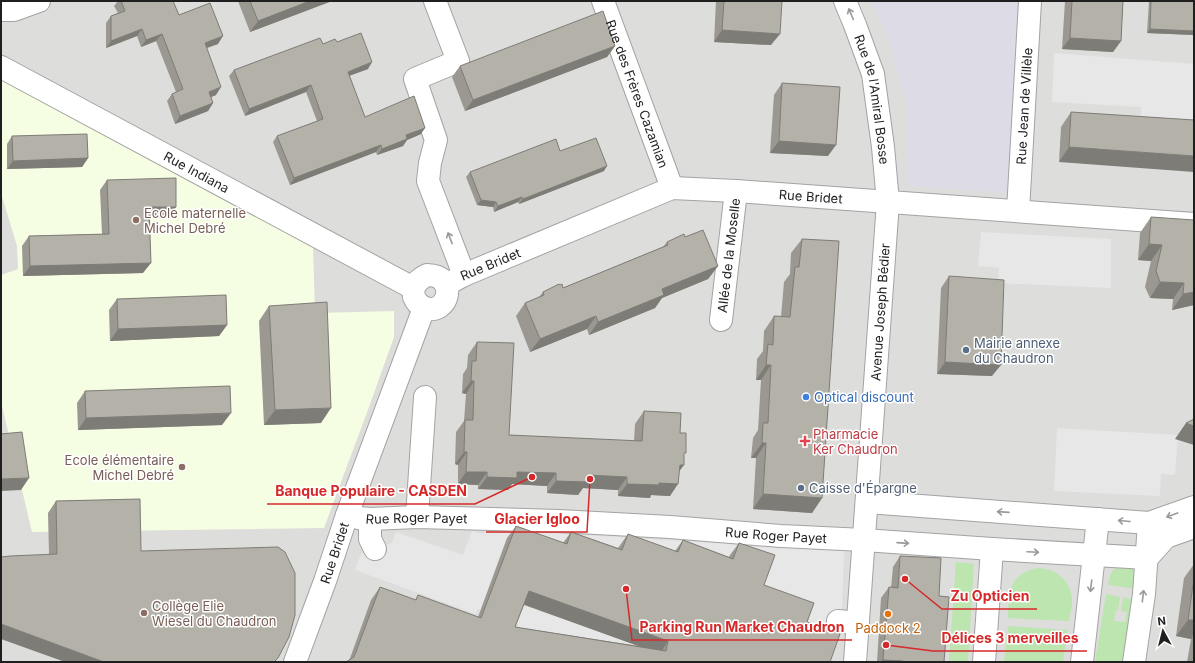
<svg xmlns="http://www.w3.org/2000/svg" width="1195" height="663" font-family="Inter,sans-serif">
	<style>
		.residential { fill: #dddddc }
		.education { fill: #f5fde2 }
		.grass { fill: #bce5b0 }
		.parking { fill: #e7e7e7 }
		.plaza { fill: #dddbe5 }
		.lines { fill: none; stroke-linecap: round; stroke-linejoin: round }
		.minor-casing { stroke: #a3a3a3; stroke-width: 24 }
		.minor { stroke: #fff; stroke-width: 22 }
		.wall { fill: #9b9891; fill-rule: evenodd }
		.shaded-wall { fill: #7e7c76 }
		.building { fill: #b4b1a9; stroke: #7e7c76; fill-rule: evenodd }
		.oneway { stroke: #9a9a9a }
		.education-dot { fill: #8d6e63; stroke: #fff; stroke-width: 1.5 }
		.service-dot { fill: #5c6f8a; stroke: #fff; stroke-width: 1.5 }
		.shop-dot { fill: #3f7fe0; stroke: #fff; stroke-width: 1.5 }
		.health-dot { fill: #e0444e; stroke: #fff; stroke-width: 1.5 }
		.food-dot { fill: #e8710a; stroke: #fff; stroke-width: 1.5 }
		.labels { text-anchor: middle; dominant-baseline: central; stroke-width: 3; stroke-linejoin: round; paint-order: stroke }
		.street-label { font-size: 13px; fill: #1f1f1f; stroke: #fff }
		.education-label { font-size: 13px; fill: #785e54; stroke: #fff; text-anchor: start }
		.service-label { font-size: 13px; fill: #4e5e75; stroke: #fff; text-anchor: start }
		.shop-label { font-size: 13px; fill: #366cbe; stroke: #fff; text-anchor: start }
		.health-label { font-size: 13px; fill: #be3a42; stroke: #fff; text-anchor: start }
		.food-label { font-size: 13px; fill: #c56008; stroke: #fff }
		.leader { fill: none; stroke: #d62828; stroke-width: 1.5 }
		.callout-dot { fill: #d62828; stroke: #fff; stroke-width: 1.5 }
		.callout-label { font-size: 14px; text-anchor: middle; font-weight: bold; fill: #d62828; stroke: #fff; stroke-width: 3; stroke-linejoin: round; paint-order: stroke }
	</style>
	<rect width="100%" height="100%" fill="#efefe6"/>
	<rect class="residential" x="1" y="1" width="1193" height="661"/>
	<path class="education" d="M1,80L313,246L315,313L394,311V337L369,407L324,528L32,532L1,402V275L18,269L17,246L1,193Z"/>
	<g class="grass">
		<path d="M956,562L974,564L968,662H949Z"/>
		<path d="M1129,566L1134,569L1137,571V589L1108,585C1111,569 1112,567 1129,566Z"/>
		<path d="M1038,568C1057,569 1073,582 1072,602C1072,608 1070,615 1069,621L1008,618C1009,593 1008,574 1038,568Z"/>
		<path d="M1106,594L1120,597L1118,610H1116L1114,621L1125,622L1127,612L1121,611L1123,597L1133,600L1126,662H1095Z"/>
		<path d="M1008,626L1068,630L1063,662H1004Z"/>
	</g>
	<g class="parking">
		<path d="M1054,53L1194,64V125L1141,119V107L1052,102Z"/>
		<path d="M981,232L1111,239V288L998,283L999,268L978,266Z"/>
		<path d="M1057,428L1178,435L1175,475L1161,474L1160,496L1054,491Z"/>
		<path d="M486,529L844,551L842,611L825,662H603L516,631L518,624L478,609L476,614L355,570L361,554L392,543L396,532L463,555L472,531L484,534Z"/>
	</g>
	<path class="plaza" d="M871,1H1021L1009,193L907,186L908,109L887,35Z"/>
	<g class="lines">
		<g class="minor-casing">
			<g id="minor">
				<path d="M435,1L458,61L415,79L436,140L430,163L428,181L464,275"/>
				<path id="s1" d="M603,1L672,188"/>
				<path id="s2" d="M845,1L855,25L873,74L883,147L888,202L855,662"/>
				<path d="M1,10H14L39,1"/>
				<path id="s3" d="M1,67L413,288"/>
				<path id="s4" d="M1018,211L1030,1"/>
				<path d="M427,275C459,275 449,316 425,308C420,306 416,302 414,297C413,294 414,291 413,288C417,282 420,278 427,275Z"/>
				<path id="s5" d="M446,285L464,275L672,188L736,191L1194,224"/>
				<path id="s6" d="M721,320L736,191"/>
				<path d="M867,502L1149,523L1194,507"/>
				<path id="s7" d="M347,515L359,518L370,519L417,517L559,521L670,527L781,536L864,540L992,549L1147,558"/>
				<path d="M417,517L425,397"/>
				<path d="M370,519V539L375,549"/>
				<path d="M1147,558L1166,537L1194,527"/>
				<path d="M838,621L858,623"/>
				<path id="s8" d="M295,662L325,581L347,515L424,308"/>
				<path d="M984,662L992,549"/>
				<path d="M1082,662L1098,519"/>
				<path d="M1134,662L1144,594L1149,523"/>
			</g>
		</g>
		<use href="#minor" class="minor"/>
	</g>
	<g class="wall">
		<path d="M118,1H173L179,15L218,44L207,48L216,95L211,97L213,103L208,111L175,124L167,101L172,94L176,92L156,41L141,47L137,36L106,48V23L111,16L118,13L114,6Z"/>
		<path d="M238,1H332L250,32Z"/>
		<path d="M716,1H782L771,45L714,42Z"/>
		<path d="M1065,1H1123L1121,41L1113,52L1062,49Z"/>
		<path d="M1149,1H1194V35L1147,33Z"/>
		<path d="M337,42L368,69L349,76L365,117L421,134L407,140L403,146L377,155L376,152L290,185L273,142L277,136L317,121L306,92L245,116L229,76L234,70L323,44Z"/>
		<path d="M615,46L607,57L465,111L452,77L460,66Z"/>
		<path d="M782,83L828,156L770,153L774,95Z"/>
		<path d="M1071,112L1194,120L1059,162L1061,127Z"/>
		<path d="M12,136L88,158L82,167L7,169V144Z"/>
		<path d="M560,151L604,171L519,204L518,202L494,212L493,207L477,205L466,177L470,172Z"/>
		<path d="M107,180L176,207L169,217L150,218L143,273L23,276L22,246L29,236L102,234L100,190Z"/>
		<path d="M1151,217L1194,305L1172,310L1173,299L1150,298L1145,287L1151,261L1138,260L1140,233Z"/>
		<path d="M685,237L718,266L708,279L662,298L655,308L589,335L587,329L530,352L516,316L525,303L539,297L543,292L560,285L563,288L663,247L667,242Z"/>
		<path d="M802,239L822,498L812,513L753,509L756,458H751L753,438L758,430L761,380H756L757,359L763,351L764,331L774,316L781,317L784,282L790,274L791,253Z"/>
		<path d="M949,276L992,376L937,374L941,288Z"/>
		<path d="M117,299L227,325L219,336L110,341L109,310Z"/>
		<path d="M269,306L321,423L264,425L259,321Z"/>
		<path d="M477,342L509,435L634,441L635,424L644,411L680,433L684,455L679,471L670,496L651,495L650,498L618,496V490L583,488L578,495L547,493V486L512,484L508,490L478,489V485L458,484V465L455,464L456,432L464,421L466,394L462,393L463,374L467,368L468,355Z"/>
		<path d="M85,391L222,425L78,430L77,403Z"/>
		<path d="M140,499L1,639L49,554L48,513L56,501Z"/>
		<path d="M516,526L563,543L571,532L618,548L628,534L675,551L683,540L729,557L730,555L739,543L764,585L807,622L830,662L349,661L371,600L380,587L415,600L418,595L478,617L507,538ZM524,605L639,646L515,627Z"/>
		<path d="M900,556L939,596L944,662H877L881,598L889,587L891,588L893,567Z"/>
		<path d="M1194,564V662H1187L1191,639L1176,636L1184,578Z"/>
	</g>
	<g class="shaded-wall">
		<path d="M310,1H332L250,32L258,21Z"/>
		<path d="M142,29L137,36L106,48L111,41Z"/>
		<path d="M1150,29L1194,31V35L1147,33Z"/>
		<path d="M722,30L780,34L771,45L714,42Z"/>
		<path d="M162,34L156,41L141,47L146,40Z"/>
		<path d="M223,36L218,44L200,50L205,43Z"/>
		<path d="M1070,38L1121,41L1113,52L1062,49Z"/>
		<path d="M615,46L607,57L465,111L473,100Z"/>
		<path d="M372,62L368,69L343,78L348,72Z"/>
		<path d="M311,85L306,92L245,116L249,109Z"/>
		<path d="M221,87L216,95L204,100L209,92Z"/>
		<path d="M213,103L208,111L175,124L180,116Z"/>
		<path d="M425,128L421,134L407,140L403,146L377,155L382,149L406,135Z"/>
		<path d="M779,141L836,145L828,156L770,153Z"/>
		<path d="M381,145L376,152L290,185L294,178Z"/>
		<path d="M1069,147L1194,156V172L1059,162Z"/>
		<path d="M88,158L82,167L7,169L13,161Z"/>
		<path d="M607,166L604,171L519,204L523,199Z"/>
		<path d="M522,197L518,202L494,212L498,206Z"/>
		<path d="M481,200L496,202L493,207L477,205Z"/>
		<path d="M149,207H176L169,217L142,218Z"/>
		<path d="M1149,244L1162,245L1151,261L1138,260Z"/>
		<path d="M151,263L143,273L23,276L30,266Z"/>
		<path d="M718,266L708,279L662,298L655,308L589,335L598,322L662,289Z"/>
		<path d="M1160,282L1184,283L1173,299L1150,298Z"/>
		<path d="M1194,292V305L1172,310L1183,294Z"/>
		<path d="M596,316L587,329L530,352L540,339Z"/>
		<path d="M227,325L219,336L110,341L118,329Z"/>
		<path d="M945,362L1001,365L992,376L937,374Z"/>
		<path d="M766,365H771L761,380H756Z"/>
		<path d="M471,381H474L466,394L462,393Z"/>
		<path d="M331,408L321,423L264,425L275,410Z"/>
		<path d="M231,413L222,425L78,430L86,418Z"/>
		<path d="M1186,423L1194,426V445L1175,439Z"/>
		<path d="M762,443H766L756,458H751Z"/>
		<path d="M464,452H467L458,465L455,464Z"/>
		<path d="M680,465H684L675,477Z"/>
		<path d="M466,472H487L478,485L458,484Z"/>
		<path d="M517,472L556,473L547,486L512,484L508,490L478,489L487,477Z"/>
		<path d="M588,475L627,477L618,490L583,488L578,495L547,493L556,481Z"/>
		<path d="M29,478L21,490L1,491V479Z"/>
		<path d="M659,483L678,484L670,496L651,495L650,498L618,496L627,484Z"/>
		<path d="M763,494L822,498L812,513L753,509Z"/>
		<path d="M529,591L668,641L660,654L520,603Z"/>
		<path d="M1188,620H1194V634L1191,639L1176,636Z"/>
		<path d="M1,624L104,662H65L1,639Z"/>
		<path d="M883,660L903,661L902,662H882Z"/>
	</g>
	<g class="building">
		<path d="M121,1H173L179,15L210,3L223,36L205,43L221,87L209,92L213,103L180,116L172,94L183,89L162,34L146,40L142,29L111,41V16L125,11Z"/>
		<path d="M250,1H310L258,21Z"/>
		<path d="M724,1H782L780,34L722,30Z"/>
		<path d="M1072,1H1123L1121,41L1070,38Z"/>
		<path d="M1151,1H1194V31L1150,29Z"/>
		<path d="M603,11L615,46L473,100L460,66Z"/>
		<path d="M361,33L372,62L348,72L365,117L414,96L425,128L406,135L407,139L382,149L381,145L294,178L277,136L323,119L311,85L249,109L234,70L320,38L323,44L335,39L337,42Z"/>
		<path d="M782,83L840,87L836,145L779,141Z"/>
		<path d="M1071,112L1194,120V156L1069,147Z"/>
		<path d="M87,134L88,158L13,161L12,136Z"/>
		<path d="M596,138L607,166L523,199L522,197L498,206L496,202L481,200L470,172L556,139L560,151Z"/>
		<path d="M176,178V207H149L151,263L30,266L29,236L109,234L107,180Z"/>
		<path d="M1151,217L1194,220V292L1183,294L1184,283L1160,282L1156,271L1162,245L1149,244Z"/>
		<path d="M703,230L718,266L662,289L664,295L598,322L596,316L540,339L525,303L544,295L543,292L559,284L560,285L562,284L563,288L668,245L667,242L684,234L685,237Z"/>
		<path d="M802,239L839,241L822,498L763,494L766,443H762L763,423H768L771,365H766L768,344L773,345L774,316L790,317L795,267H799Z"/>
		<path d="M949,276L1004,280L1001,365L945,362Z"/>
		<path d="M226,295L227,325L118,329L117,299Z"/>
		<path d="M327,302L331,408L275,410L269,306Z"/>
		<path d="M477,342L514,343L509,435L642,441L644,411L681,413L680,433H686V453H684V465H680L678,484L659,483V485L627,484V477L588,475L587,482L556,481V473L517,472V478L487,477V472H466L467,452H464L465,420H473L474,381H471L472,361H476Z"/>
		<path d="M230,386L231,413L86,418L85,391Z"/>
		<path d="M1194,419V426L1186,423Z"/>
		<path d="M22,432L29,478L1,479V434Z"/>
		<path d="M140,499L141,551L278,547L285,552L295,573V615L289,637L278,658L274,662H104L1,624V557L10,556L57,554L56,501Z"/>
		<path d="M516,526L567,544L571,532L622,550L628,534L678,552L683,540L733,559L739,543L775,555L764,585L814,603L807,622L840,634L830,662H346L354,657L380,587L416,600L418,595L481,618ZM529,591L668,641L666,651L515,627Z"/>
		<path d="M900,556L941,558L939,596L949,597L944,662H903V661L883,660L889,587L898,588Z"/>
		<path d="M1194,578V620H1188Z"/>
	</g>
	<defs><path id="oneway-shaft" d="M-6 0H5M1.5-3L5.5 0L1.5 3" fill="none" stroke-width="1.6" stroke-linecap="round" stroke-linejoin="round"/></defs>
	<g class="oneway">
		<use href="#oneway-shaft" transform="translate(851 14) rotate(-113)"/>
		<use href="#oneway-shaft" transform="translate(450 238) rotate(-111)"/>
		<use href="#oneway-shaft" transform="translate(1003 512) rotate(-176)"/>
		<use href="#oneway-shaft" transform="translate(1172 515) rotate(160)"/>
		<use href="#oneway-shaft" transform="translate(1124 521) rotate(-175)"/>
		<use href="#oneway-shaft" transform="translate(903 543) rotate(4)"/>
		<use href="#oneway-shaft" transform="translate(1033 552) rotate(3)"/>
		<use href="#oneway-shaft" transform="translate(1091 586) rotate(97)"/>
		<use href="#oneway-shaft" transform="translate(1143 596) rotate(-83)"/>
	</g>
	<g class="education-dot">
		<circle cx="136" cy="220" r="4"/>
		<circle cx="182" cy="467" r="4"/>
		<circle cx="144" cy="613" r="4"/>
	</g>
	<g class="service-dot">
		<circle cx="966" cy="350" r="4"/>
		<circle cx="801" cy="488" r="4"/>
	</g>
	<circle class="shop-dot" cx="806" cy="397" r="4"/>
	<path class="health-dot" d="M803 435h4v4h4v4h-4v4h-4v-4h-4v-4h4z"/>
	<circle class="food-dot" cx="888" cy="614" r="4"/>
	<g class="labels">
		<g class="street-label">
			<text stroke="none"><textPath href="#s1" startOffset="99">Rue des Frères Cazamian</textPath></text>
			<text stroke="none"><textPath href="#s2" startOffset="103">Rue de l'Amiral Bosse</textPath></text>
			<text stroke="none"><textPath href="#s4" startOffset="105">Rue Jean de Villèle</textPath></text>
			<text stroke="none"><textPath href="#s3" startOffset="222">Rue Indiana</textPath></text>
			<text stroke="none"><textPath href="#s5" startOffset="385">Rue Bridet</textPath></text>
			<text stroke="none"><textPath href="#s6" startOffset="65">Allée de la Moselle</textPath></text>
			<text stroke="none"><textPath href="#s5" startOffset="49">Rue Bridet</textPath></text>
			<text transform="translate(880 312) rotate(-86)">Avenue Joseph Bédier</text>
			<text stroke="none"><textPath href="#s7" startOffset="70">Rue Roger Payet</textPath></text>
			<text stroke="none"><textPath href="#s7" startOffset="430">Rue Roger Payet</textPath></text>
			<text stroke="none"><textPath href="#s8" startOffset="116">Rue Bridet</textPath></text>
		</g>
		<g class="education-label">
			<text x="144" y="213">Ecole maternelle<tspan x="144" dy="15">Michel Debré</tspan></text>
			<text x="174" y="460" text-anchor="end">Ecole élémentaire<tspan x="174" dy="15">Michel Debré</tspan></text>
			<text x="152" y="606">Collège Elie<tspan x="152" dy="15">Wiesel du Chaudron</tspan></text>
		</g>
		<g class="service-label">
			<text x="974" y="343">Mairie annexe<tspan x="974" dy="15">du Chaudron</tspan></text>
			<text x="809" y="488">Caisse d'Épargne</text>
		</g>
		<g class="shop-label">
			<text x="814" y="397">Optical discount</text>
		</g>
		<g class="health-label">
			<text x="813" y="434">Pharmacie<tspan x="813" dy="15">Ker Chaudron</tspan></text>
		</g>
		<g class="food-label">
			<text x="888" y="628">Paddock 2</text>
		</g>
	</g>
	<path class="leader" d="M532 477L475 504H267M590 479L587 532H486M905 579L942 609H1037M626 589L632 640H852M886 645L933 651H1087"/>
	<g class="callout-dot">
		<circle cx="532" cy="477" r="4"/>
		<circle cx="590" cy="479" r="4"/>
		<circle cx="905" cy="579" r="4"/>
		<circle cx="626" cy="589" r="4"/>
		<circle cx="886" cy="645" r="4"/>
	</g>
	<g class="callout-label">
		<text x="371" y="496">Banque Populaire - CASDEN</text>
		<text x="537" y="524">Glacier Igloo</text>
		<text x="990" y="601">Zu Opticien</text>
		<text x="742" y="632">Parking Run Market Chaudron</text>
		<text x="1010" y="643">Délices 3 merveilles</text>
	</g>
	<rect width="1195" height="663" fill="none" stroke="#1f1f1f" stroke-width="4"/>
	<g transform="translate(1163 631) rotate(353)" stroke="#ffffff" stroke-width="3" paint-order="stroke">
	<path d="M0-3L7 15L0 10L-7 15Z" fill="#1f1f1f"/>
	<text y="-6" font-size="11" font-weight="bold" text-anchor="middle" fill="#1f1f1f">N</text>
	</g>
</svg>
